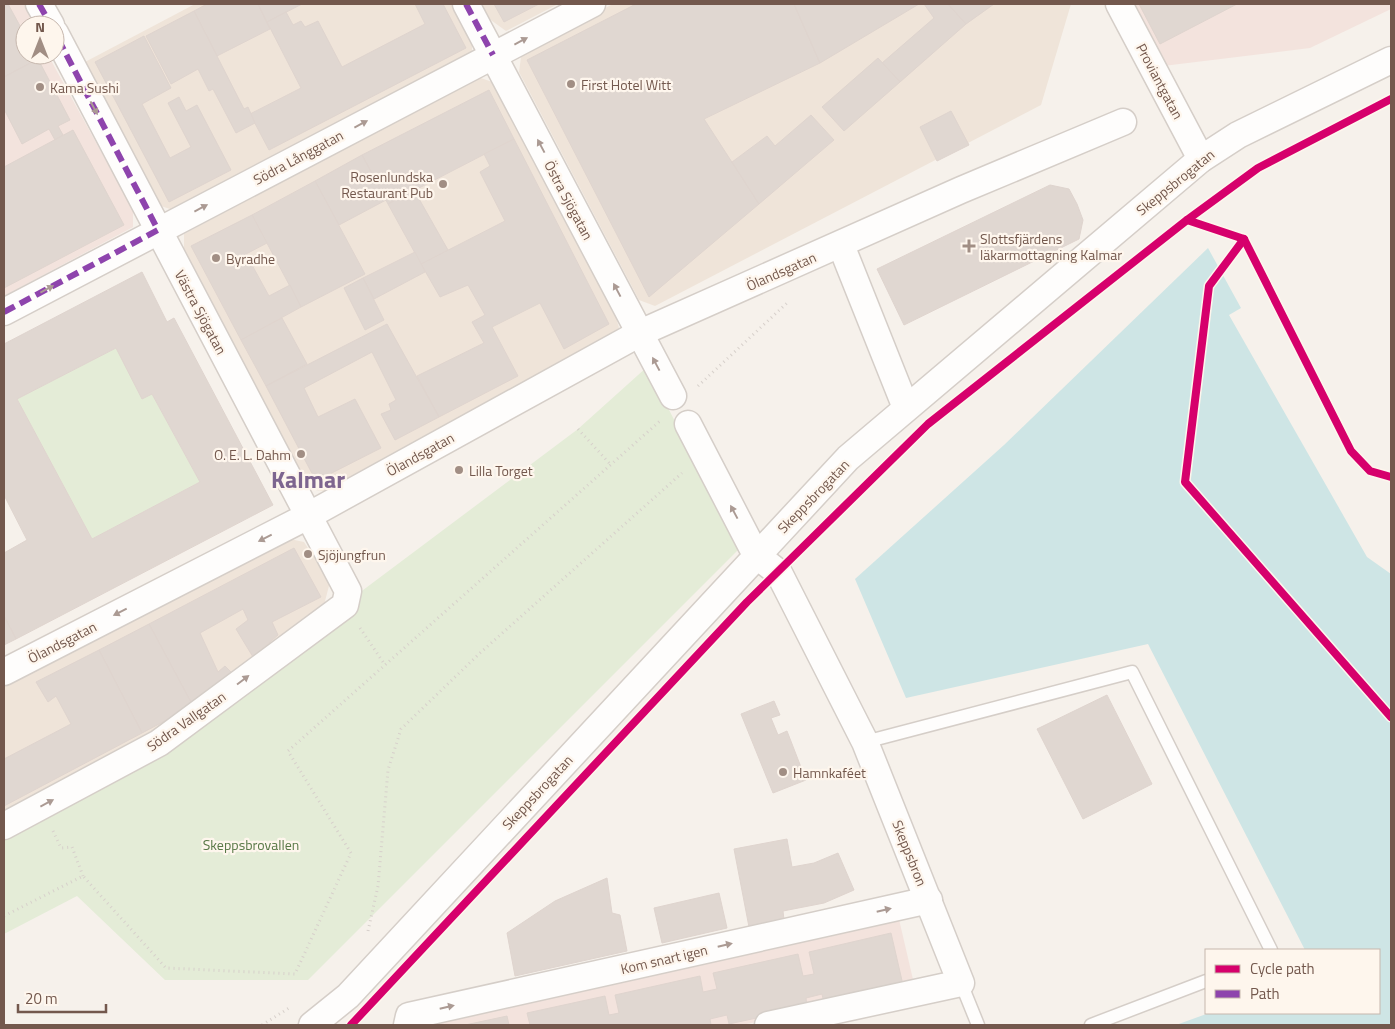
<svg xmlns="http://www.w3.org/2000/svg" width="1395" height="1029" font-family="'Titillium Web',sans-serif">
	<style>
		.residential { fill: #efe4d9 }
		.commercial { fill: #f3e3dd }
		.green { fill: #e4ecd7 }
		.water { fill: #cee5e5 }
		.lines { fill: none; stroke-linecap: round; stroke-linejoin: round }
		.ferry { stroke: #45787e; stroke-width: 1; stroke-dasharray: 6 5; stroke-linecap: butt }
		.building { fill: #e0d7d1; stroke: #dfd4ce; fill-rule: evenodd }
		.service-casing { stroke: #d5cec8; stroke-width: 15 }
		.minor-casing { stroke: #d5cec8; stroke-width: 29 }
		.path { stroke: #d7d0cb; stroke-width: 3; stroke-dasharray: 1 4; stroke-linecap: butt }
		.service { stroke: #fefdfc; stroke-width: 12 }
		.minor { stroke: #fefdfc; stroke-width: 26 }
		.quiet { stroke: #8e44ad; stroke-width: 6; stroke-dasharray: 12 6; stroke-linecap: butt }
		.cycleway-casing { stroke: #fef6ed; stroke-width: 11 }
		.cycleway { stroke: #d6006c; stroke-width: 8 }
		.oneway { fill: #ab9a93 }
		.poi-dot { fill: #a18e84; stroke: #fef6ed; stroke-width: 2 }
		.labels { text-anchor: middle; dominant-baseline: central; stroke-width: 4.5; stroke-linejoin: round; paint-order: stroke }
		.street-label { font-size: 14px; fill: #73584d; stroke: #fef6ed }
		.poi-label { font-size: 14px; fill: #73584d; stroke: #fef6ed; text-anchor: start }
		.park-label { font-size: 14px; fill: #587846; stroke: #fef6ed }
		.town-label { font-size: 24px; font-weight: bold; fill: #7e658f; stroke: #fef6ed }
	</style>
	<rect width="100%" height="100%" fill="#f6f1eb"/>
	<g class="residential">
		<path d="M195,4H453L472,40V52L176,211L161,206L85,62Z"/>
		<path d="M480,4H558L506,31L488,18Z"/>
		<path d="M613,4H1071L1041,105L655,306L639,300L519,72L522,50Z"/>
		<path d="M478,77L495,83L614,310L619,328L606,338L328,492L303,488L184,257V234Z"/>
		<path d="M285,538L304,542L330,582L324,605L153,738L4,816V684Z"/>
	</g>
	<g class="commercial">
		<path d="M4,4H24L34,25H25V55H48L133,210V227L4,296Z"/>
		<path d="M1129,4H1391V9L1310,48L1163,66Z"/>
		<path d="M898,915L915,988L742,1025H416Z"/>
	</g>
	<g class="green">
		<path d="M116,348L152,394L200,482L92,539L17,399Z"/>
		<path d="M647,367L740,548L308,980H165L77,896L4,934V826L159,743L578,429Z"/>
	</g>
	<path class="water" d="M1208,248L1241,308L1229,315L1367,557L1391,574V1025H1176L1209,1013H1379V950H1305L1148,644L906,698L855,579L1004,445Z"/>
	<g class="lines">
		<path class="ferry" d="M1209,286L1185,482L1391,717"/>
	</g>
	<g class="building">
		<path d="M4,4H8L25,35V55H35L38,59L4,77Z"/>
		<path d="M207,4H258L270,29L217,56L194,11Z"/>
		<path d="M258,4H302L267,22Z"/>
		<path d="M415,4H443L466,48L269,150L250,114L301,88L267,22L286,12L293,25L301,21L305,27L318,21L342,67L425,24Z"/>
		<path d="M494,4H539L504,22Z"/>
		<path d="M636,4H794L820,63L704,119L759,204L649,297L527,60Z"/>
		<path d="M794,4H919L820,63Z"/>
		<path d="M924,4H948L966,24L900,82L882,63L934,18Z"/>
		<path d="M948,4H994L966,24Z"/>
		<path d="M1139,4H1237L1160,44Z"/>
		<path d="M194,11L244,109L248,107L255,123L236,133L213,89L209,91L198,69L171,84L146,36Z"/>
		<path d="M144,36L171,88L142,104L170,158L191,147L168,103L179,97L186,111L197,105L231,170L169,202L95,62Z"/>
		<path d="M878,58L900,82L844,131L822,107Z"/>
		<path d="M38,59L70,120L58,126L63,135L55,140L49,129L22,144L4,109V77Z"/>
		<path d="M489,90L514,139L388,204L362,155Z"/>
		<path d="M951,111L969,145L937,161L920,127Z"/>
		<path d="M811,115L834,140L759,204L732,162L767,136L775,146Z"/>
		<path d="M73,130L124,225L4,288V167Z"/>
		<path d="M514,139L609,324L564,349L540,303L492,327L518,376L439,417L417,376L484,343L472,322L485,315L468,285L440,297L421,264L505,221L480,172L490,166L484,154Z"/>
		<path d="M362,155L386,200L339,225L315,181Z"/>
		<path d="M315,181L365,274L301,307L252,215Z"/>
		<path d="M1050,185L1069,189L1077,204L1083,220L1079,239L904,325L877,269Z"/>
		<path d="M414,190L448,250L421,264L388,204Z"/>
		<path d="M252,215L267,243L246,254L269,296L290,285L301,307L241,340L191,246Z"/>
		<path d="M415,252L425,272L374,299L363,278Z"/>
		<path d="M142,272L167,322L174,318L273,505L16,639L4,616V553L27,540L4,495V344ZM116,348L142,399L152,394L200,482L92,539L17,399Z"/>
		<path d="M363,278L384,320L365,330L344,288Z"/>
		<path d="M282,318L307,364L266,386L241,340Z"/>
		<path d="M387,324L439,417L395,440L381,414L391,410L389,404L396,400L372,352L304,388L318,417L355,399L381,448L316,481L266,386Z"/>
		<path d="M294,548L321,597L272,622L278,635L253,657L236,629L248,620L243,609L200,633L218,672L225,666L233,674L193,706L149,624Z"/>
		<path d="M4,616L16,639L4,645Z"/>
		<path d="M149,624L193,706L142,733L99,650Z"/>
		<path d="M99,650L142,733L4,806V759L71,724L56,696L48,702L36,682Z"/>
		<path d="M1107,695L1152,784L1083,819L1037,729Z"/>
		<path d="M774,701L780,715L771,718L778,735L787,731L806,780L773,793L741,714Z"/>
		<path d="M787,839L792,867L814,863L838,853L854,890L824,903L783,911L784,920L749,927L734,849Z"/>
		<path d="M607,878L612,913L620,915L627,951L515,976L507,933L555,901Z"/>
		<path d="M719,893L727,928L662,943L654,908Z"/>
		<path d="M891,933L903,985L824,1003L822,994L806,998L807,1007L729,1024L727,1015L710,1019L711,1025H530L527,1013L605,996L609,1015L619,1013L615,995L700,976L703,992L717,989L713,973L798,954L803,976L814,974L809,952Z"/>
		<path d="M507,1016L509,1025H465Z"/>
	</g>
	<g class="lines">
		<g class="service-casing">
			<g id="service">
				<path d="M865,742L1132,672L1271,950"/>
				<path d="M961,983L978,1025"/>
				<path d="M1091,1025L1206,981"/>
			</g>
		</g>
		<g class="minor-casing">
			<g id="minor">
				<path d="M39,4L51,25"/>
				<path d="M466,4L673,396"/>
				<path d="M1119,4L1201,159"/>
				<path d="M841,245L906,408"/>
				<path d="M4,312L592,4"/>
				<path d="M688,424L756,555L779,573L865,742L961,983L768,1025"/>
				<path d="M4,672L308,516L640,333L961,190L1123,122"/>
				<path d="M4,826L159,743L345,605L348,591L55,33"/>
				<path d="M312,1025L348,996L848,458L1201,159L1238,135L1391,60"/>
				<path d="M407,1025L409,1016L929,900"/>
			</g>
		</g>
		<g class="path">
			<path d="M698,386L787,303"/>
			<path d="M578,429L611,465"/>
			<path d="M360,628L385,665"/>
			<path d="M53,831L61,848L72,847L83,876"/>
			<path d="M4,916L83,876L166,968L295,974L351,853L288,751L660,421"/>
			<path d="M368,931L378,886L388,770L401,729L480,653L682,473"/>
			<path d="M262,1025L289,1008"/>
		</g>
		<use href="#service" class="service"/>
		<use href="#minor" class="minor"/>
		<g class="quiet">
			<path d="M39,4L51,25"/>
			<path d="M466,4L493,55"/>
			<path d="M4,312L158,230L55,33"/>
		</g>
		<g class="cycleway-casing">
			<g id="cycleway">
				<path d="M1187,220L1244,239L1351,451L1370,471L1391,477"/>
				<path d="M1244,239L1209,286L1185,482L1391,717"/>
				<path d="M351,1025L747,602L928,424L1187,220L1258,168L1391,99"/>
			</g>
		</g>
		<use href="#cycleway" class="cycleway"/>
	</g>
	<defs><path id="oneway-solid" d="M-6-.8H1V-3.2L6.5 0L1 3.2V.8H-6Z" transform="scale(1.25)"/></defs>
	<g class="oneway">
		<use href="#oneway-solid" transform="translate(521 41) rotate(-28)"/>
		<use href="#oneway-solid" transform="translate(94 108) rotate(62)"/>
		<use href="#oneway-solid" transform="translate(361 124) rotate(-28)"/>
		<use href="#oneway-solid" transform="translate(541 146) rotate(-118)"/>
		<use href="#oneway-solid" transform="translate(201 208) rotate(-28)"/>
		<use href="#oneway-solid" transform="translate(47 289) rotate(-28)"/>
		<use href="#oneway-solid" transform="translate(617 290) rotate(-118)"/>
		<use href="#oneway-solid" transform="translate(656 364) rotate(-118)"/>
		<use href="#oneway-solid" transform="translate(734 512) rotate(-118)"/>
		<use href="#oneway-solid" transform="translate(265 538) rotate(153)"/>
		<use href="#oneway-solid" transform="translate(120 612) rotate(153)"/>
		<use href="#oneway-solid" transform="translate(243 680) rotate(-37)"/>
		<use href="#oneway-solid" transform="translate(47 803) rotate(-28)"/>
		<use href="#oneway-solid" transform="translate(884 910) rotate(-13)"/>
		<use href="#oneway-solid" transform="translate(725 945) rotate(-13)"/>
		<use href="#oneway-solid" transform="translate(447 1007) rotate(-13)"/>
	</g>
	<g class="poi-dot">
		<circle cx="571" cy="84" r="5"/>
		<circle cx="40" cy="87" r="5"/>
		<circle cx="443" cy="184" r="5"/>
		<path d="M966.5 238.5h5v5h5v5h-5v5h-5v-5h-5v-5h5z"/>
		<circle cx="216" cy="258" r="5"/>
		<circle cx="301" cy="454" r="5"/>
		<circle cx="459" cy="470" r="5"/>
		<circle cx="308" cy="554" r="5"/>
		<circle cx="783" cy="772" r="5"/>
	</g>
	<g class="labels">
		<g class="street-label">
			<text transform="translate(1160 81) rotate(62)">Proviantgatan</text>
			<text transform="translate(298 157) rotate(-28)">Södra Långgatan</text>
			<text transform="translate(1175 182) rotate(-39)">Skeppsbrogatan</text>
			<text transform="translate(569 200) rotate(62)">Östra Sjögatan</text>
			<text transform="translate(781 271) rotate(-24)">Ölandsgatan</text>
			<text transform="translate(201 312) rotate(62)">Västra Sjögatan</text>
			<text transform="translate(420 454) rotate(-29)">Ölandsgatan</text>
			<text transform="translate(813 496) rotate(-46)">Skeppsbrogatan</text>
			<text transform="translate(62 642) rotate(-27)">Ölandsgatan</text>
			<text transform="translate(186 721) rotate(-35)">Södra Vallgatan</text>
			<text transform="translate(537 792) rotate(-47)">Skeppsbrogatan</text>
			<text transform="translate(910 853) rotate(68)">Skeppsbron</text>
			<text transform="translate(664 959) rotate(-13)">Kom snart igen</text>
		</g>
		<g class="poi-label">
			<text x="581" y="84">First Hotel Witt</text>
			<text x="50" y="87">Kama Sushi</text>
			<text x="433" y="176" text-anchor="end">Rosenlundska<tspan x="433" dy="16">Restaurant Pub</tspan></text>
			<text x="980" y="238">Slottsfjärdens<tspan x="980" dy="16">läkarmottagning Kalmar</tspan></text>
			<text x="226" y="258">Byradhe</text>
			<text x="291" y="454" text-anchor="end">O. E. L. Dahm</text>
			<text x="469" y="470">Lilla Torget</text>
			<text x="318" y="554">Sjöjungfrun</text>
			<text x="793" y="772">Hamnkaféet</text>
		</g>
		<g class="park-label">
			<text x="251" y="844">Skeppsbrovallen</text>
		</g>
		<g class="town-label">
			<text x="308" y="479">Kalmar</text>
		</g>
	</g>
	<rect width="1395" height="1029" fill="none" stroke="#73584d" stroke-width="10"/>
	<rect x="1205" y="949" width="175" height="65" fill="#fef6ed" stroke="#c6b7ad"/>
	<rect x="1215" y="965" width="25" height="8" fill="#d6006c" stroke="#c6b7ad"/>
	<text x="1250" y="974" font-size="15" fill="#73584d">Cycle path</text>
	<rect x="1215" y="990" width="25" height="8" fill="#8e44ad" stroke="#c6b7ad"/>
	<text x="1250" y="999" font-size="15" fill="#73584d">Path</text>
	<g transform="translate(40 40)"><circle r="24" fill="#fef6ed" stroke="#c6b7ad"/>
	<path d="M0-4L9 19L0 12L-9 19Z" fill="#a18e84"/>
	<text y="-8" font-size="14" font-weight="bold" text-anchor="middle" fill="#73584d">N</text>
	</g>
	<path d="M18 1004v8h88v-8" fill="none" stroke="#73584d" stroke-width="2.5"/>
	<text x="25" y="1004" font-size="15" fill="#73584d" stroke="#fef6ed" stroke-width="4" paint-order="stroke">20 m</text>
</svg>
